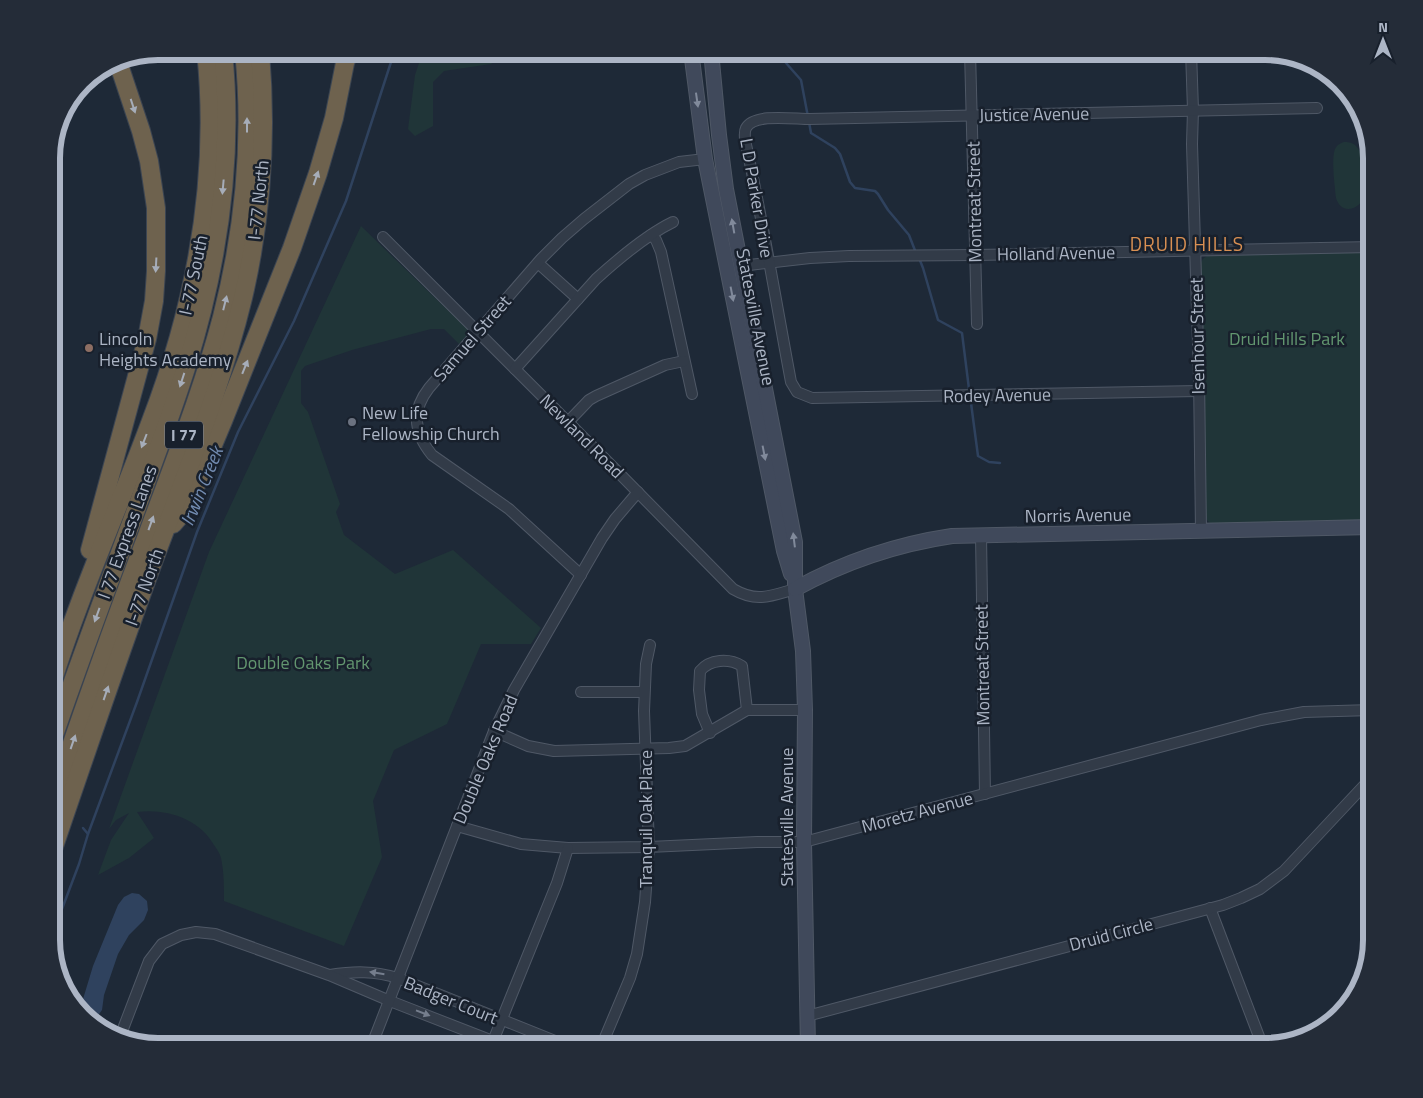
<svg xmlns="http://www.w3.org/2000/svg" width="1423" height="1098" font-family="'Titillium Web',sans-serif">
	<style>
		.green { fill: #203538 }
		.water { fill: #2f425e }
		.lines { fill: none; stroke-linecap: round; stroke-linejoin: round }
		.stream { stroke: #2f425e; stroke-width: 2.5 }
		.street-casing { stroke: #4f5866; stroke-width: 12 }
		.secondary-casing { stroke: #4f5866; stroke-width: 16 }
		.highway-casing { stroke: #3c4552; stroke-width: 20 }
		.street { stroke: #323b48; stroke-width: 10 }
		.secondary { stroke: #40495b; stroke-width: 14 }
		.highway { stroke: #6e624e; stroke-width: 18 }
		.oneway { fill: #818a9b }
		.oneway2 { fill: #a6adb9 }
		.oneway3 { fill: #757e8d }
		.education-dot { fill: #8d6e63; stroke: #18202c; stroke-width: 2 }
		.worship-dot { fill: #6b7280; stroke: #18202c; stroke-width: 2 }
		.labels { text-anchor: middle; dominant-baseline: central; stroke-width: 5; stroke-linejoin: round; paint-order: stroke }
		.shield { fill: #18202c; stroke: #808897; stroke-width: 1 }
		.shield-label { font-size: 16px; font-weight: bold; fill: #acb5c5 }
		.street-label { font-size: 18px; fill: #acb5c5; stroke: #18202c }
		.poi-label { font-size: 18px; fill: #acb5c5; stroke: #18202c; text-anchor: start }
		.park-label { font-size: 18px; fill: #62966f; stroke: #18202c }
		.neighbourhood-label { font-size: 19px; letter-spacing: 1px; fill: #d99053; stroke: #18202c }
		.water-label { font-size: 19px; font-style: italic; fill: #728bb0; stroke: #18202c }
		.rim { fill: none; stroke: #acb5c5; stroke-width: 6 }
	</style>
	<rect width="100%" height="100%" fill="#1e2937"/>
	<g class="green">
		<path d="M423,51H508L491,64L444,71L433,82V126L415,136L408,129L415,75Z"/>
		<path d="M1344,142C1352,142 1356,144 1360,152L1362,201C1354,212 1340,212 1336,198C1335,187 1331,159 1335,149C1337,145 1340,143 1344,142Z"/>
		<path d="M361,226L470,332L459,344L444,329H431L352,350L305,366L301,371V403L308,412L340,504L336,512L344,535L395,574L453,550L541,628L531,644H481L447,724L394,750L373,801L382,857L344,946L224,901C224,887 224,872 221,858C220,854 217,849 214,845C199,818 165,808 137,812L154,838L129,858L98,875L111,840L129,813L116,820L109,829L209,552Z"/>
		<path d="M1372,251V521L1213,525L1210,523L1206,519L1204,381L1200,265C1202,259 1204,257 1210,255Z"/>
	</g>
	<path class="water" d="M132,893L139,894L147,901L148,910L144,920L129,935L118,954L104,995L102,1010L97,1017L94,1025L80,1009L93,966L118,905L124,897Z"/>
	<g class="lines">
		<g class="stream">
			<path d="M785,51L786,63L801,80L808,117"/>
			<path d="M809,122L811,133L835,148L840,154L850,182L855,188L875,191L878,194L888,210L909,235L916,253"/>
			<path d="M919,258L923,268L938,320L962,333L969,389"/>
			<path d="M971,403L978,456L989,462L1000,463"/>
			<path d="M83,828L88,834"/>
			<path d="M51,938L79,864L88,834L137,702L197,532L238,432L294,321L346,201L392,59V51"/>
		</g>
		<g class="street-casing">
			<g id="street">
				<path d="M970,51L977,324"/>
				<path d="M1191,51L1193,110L1192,144L1199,377L1201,531"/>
				<path d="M651,235L656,240L661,252L692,394"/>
				<path d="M383,237L613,467L733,589C757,603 770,596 795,589"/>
				<path d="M538,263L578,299"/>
				<path d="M741,266L810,258L849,256L975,255L1372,247"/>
				<path d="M515,369L596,279C617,260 648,234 673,222"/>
				<path d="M1199,391L812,398L797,392L791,382C776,302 763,221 745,140C745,136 744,132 746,128C754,113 793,119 809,119L1317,108"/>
				<path d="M568,422L589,400L596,396L665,365L684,361"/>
				<path d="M981,535L985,794"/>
				<path d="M581,575L509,509L432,455C414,433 411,411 429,388L541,259L562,238L584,219L629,184L645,175L679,162L705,159"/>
				<path d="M581,692H644"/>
				<path d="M494,731L528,746L554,751L669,748L685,746L747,710H805"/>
				<path d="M710,733L702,714L699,690L700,671C710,659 729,658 742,666L747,710"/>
				<path d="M457,826L521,844L568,848L649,847L757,842H804L1261,720L1304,712L1372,710"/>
				<path d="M1210,908L1263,1047"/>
				<path d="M330,975C355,971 374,971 398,978L570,1047"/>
				<path d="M807,1016L1223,905L1241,898L1260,889L1284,871L1372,777"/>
				<path d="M121,1034L149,961L162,944L181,935L196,932L215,934L329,975L390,1001L508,1047"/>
				<path d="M491,1046L557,883L568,848"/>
				<path d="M371,1047L494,731L514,690L602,538L615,519L638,492"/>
				<path d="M601,1047L630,978L637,954L645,902L649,847L644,711L646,664L650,645"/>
			</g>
		</g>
		<g class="secondary-casing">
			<g id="secondary">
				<path d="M691,51L705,159L784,551L791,574"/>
				<path d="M711,51L719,135L726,189L795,542V589L803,651L805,710L804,842L808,1047"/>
				<path d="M795,589C844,562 898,544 952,536L1372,527"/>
			</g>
		</g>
		<g class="highway-casing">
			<g id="highway">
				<path d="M173,524L186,509L223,421L292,248L318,173L334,118L345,63L349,51"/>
				<path d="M90,550L147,339L154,301L156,271V208L149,161L141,131L117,59"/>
				<path d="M51,686C79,596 118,510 151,421C196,303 219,177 206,51"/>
				<path d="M51,744C78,665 107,588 136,510C153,463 171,416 186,368C218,266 234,158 223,51"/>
				<path d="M51,805C81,716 112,628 145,541C172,467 202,393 222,317C244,231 253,140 244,51"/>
				<path d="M51,855C84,758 117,661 152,565C185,476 221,389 243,298C262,217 267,134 260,51"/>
			</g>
		</g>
		<use href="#street" class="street"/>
		<use href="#secondary" class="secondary"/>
		<use href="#highway" class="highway"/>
	</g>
	<defs><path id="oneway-solid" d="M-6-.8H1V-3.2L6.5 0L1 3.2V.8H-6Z" transform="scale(1.25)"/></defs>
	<g class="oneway">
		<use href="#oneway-solid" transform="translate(697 100) rotate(82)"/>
		<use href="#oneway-solid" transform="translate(733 226) rotate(-100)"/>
		<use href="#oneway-solid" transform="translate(732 294) rotate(79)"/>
		<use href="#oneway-solid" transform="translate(764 453) rotate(79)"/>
		<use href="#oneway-solid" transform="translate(794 540) rotate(-97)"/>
	</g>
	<g class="oneway2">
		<use href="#oneway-solid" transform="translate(133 106) rotate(72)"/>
		<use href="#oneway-solid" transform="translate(247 125) rotate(-90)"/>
		<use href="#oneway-solid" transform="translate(316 178) rotate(-71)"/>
		<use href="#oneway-solid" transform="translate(223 187) rotate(95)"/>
		<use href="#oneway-solid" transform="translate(156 265) rotate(93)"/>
		<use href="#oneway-solid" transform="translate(225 303) rotate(-76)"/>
		<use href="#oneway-solid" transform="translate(245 367) rotate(-68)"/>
		<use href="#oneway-solid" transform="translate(182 380) rotate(108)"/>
		<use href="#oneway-solid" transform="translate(144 441) rotate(111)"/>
		<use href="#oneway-solid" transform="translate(151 523) rotate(-70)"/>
		<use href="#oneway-solid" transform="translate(97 615) rotate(110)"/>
		<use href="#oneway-solid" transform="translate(106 693) rotate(-71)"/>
		<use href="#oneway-solid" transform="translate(73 742) rotate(-71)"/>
	</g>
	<g class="oneway3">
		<use href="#oneway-solid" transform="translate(377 973) rotate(-171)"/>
		<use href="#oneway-solid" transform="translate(423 1013) rotate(21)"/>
	</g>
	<circle class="education-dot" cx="89" cy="348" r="5"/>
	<circle class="worship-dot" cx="352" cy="422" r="5"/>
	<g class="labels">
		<rect class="shield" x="165" y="421.5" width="38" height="27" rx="4"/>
		<g class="shield-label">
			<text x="184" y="435">I 77</text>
		</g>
		<g class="street-label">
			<text transform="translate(1034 114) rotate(-1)">Justice Avenue</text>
			<text transform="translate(757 198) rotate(80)">L D Parker Drive</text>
			<text transform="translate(258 200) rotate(-84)">I-77 North</text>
			<text transform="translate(974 202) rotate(-91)">Montreat Street</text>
			<text transform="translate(1056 253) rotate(-1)">Holland Avenue</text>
			<text transform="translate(193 275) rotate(-78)">I-77 South</text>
			<text transform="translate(756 317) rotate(79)">Statesville Avenue</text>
			<text transform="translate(1197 336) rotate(-91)">Isenhour Street</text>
			<text transform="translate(472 338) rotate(-49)">Samuel Street</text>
			<text transform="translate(997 395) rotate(-1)">Rodey Avenue</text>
			<text transform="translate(582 436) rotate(45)">Newland Road</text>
			<text transform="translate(1078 515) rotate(-1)">Norris Avenue</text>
			<text transform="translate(127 532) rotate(-70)">I 77 Express Lanes</text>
			<text transform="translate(144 587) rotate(-70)">I-77 North</text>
			<text transform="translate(982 665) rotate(-91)">Montreat Street</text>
			<text transform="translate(485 759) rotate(-67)">Double Oaks Road</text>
			<text transform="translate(917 812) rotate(-15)">Moretz Avenue</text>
			<text transform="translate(786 817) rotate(-90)">Statesville Avenue</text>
			<text transform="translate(645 819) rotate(-90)">Tranquil Oak Place</text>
			<text transform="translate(1111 934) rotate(-15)">Druid Circle</text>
			<text transform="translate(451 1000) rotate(22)">Badger Court</text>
		</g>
		<g class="poi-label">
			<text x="99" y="338">Lincoln<tspan x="99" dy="21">Heights Academy</tspan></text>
			<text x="362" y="412">New Life<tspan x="362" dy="21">Fellowship Church</tspan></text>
		</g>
		<g class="park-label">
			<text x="1287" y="338">Druid Hills Park</text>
			<text x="303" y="662">Double Oaks Park</text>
		</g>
		<g class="neighbourhood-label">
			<text x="1187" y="243">DRUID HILLS</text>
		</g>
		<g class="water-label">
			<text transform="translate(201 486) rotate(-68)">Irwin Creek</text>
		</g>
	</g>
	<path d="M0 0H1423V1098H0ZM158 60H1265A98 98 0 0 1 1363 158V940A98 98 0 0 1 1265 1038H158A98 98 0 0 1 60 940V158A98 98 0 0 1 158 60Z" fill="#242c38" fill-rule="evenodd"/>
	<path class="rim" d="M158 60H1265A98 98 0 0 1 1363 158V940A98 98 0 0 1 1265 1038H158A98 98 0 0 1 60 940V158A98 98 0 0 1 158 60Z"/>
	<g transform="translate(1383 40)" stroke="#18202c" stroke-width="4" paint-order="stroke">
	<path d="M0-4L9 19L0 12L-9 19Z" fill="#acb5c5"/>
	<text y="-8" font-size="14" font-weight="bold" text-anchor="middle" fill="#acb5c5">N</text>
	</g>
</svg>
